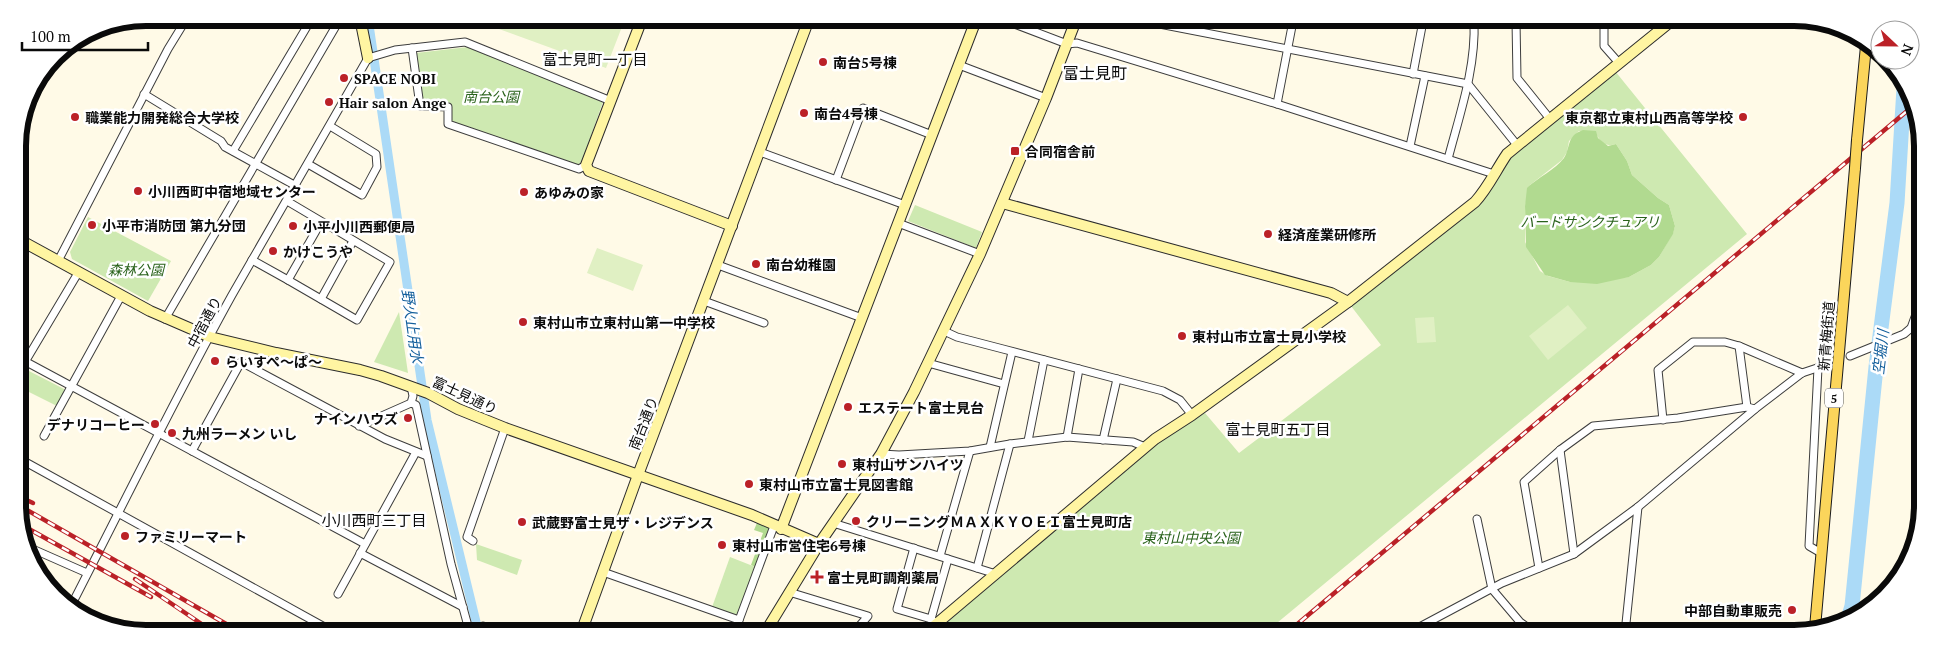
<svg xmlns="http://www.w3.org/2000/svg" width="1940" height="651" font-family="'PT Serif','Noto Sans JP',serif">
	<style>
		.green { fill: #cee9b1; fill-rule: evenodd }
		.forest { fill: #b1da90 }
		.pitch { fill: #e0f0c3 }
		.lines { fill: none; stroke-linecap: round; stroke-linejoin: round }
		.canal { stroke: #abdaf7; stroke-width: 9 }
		.river { stroke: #abdaf7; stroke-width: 15 }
		.street-casing { stroke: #3d3d3d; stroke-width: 9 }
		.secondary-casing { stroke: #2c2c2c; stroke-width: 12 }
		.primary-casing { stroke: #1b1b1b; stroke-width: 12 }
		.street { stroke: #fff; stroke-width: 7 }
		.secondary { stroke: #fff5a2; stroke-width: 10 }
		.primary { stroke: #fbd55b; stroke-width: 10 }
		.rail-casing { stroke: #bb2127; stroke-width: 4.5 }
		.rail { stroke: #fff; stroke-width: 2.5; stroke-dasharray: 8; stroke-linecap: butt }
		.primary-bridge-casing { stroke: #1b1b1b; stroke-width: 12; stroke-linecap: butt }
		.primary-bridge { stroke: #fbd55b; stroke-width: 10 }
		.poi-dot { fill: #bb2127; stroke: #fff; stroke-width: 2 }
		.labels { text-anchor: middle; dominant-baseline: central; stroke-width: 5; stroke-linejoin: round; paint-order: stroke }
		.shield { fill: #fff; stroke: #545454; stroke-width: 1 }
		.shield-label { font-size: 12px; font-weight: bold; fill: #0a0a0a }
		.poi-label { font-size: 14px; font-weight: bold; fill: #0a0a0a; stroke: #fff; text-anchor: start }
		.park-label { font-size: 14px; font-style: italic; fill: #29621b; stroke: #fff }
		.street-label { font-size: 14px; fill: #0a0a0a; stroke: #fff }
		.neighbourhood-label { font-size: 15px; fill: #0a0a0a; stroke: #fff }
		.water-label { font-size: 15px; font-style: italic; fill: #135f9c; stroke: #fff }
		.quarter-label { font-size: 16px; fill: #0a0a0a; stroke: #fff }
		.rim { fill: none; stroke: #0a0a0a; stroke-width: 6 }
	</style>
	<rect width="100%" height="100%" fill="#fffae7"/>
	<g class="green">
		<path d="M468,47L603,102L582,161L578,165L452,122V105L423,103L416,53Z"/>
		<path d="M1615,71L1747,234L1266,632L936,631L1162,437L1205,413L1239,453L1381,345L1351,306L1472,210L1509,156ZM1579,131H1595C1599,141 1605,148 1616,144L1627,161L1632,175L1658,198L1669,205L1675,226L1673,233L1659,257L1651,265L1629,277L1570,282L1548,276L1540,271L1525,242V206L1530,185L1562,160L1567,152L1569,141Z"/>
		<path d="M915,205L982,232L976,248L908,221Z"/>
		<path d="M88,217L171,261L148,301L72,259L70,252Z"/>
		<path d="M399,312L408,373L374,362Z"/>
		<path d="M29,371L66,390L57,406L21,388Z"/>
		<path d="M476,544L522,560L517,575L477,560Z"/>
		<path d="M730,557L758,568L739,620L711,610Z"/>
	</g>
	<g class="forest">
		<path d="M1583,130L1596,131L1598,138L1608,146L1616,144L1627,161L1632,175L1658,198L1669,205L1675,226L1673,234L1659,257L1651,265L1629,277L1597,284L1570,282L1545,275L1526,247L1525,206L1527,188C1537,178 1556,169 1564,158C1571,147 1566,136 1583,130Z"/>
		<path d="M759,518L772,524L758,568L751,565L763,533L754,530Z"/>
	</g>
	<g class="pitch">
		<path d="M490,18L625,19L606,68L488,25Z"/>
		<path d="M597,248L643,265L633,291L587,273Z"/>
		<path d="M1568,305L1587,328L1548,360L1529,336Z"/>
		<path d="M1434,317L1436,342L1417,343L1415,318Z"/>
	</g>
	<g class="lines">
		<path class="canal" d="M368,18L427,420L478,630"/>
		<path class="river" d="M1849,616L1852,606L1876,367L1897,203L1904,88"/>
		<g class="street-casing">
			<g id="street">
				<path d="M1004,20L1067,44L1077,43L1277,104L1494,174"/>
				<path d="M1139,20L1468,84L1517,145"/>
				<path d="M1516,21L1517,78L1550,119"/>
				<path d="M1604,21V46L1619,63"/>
				<path d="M412,48L420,106L448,107V124L579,169L586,165"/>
				<path d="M959,65L1046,98"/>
				<path d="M1413,74L1423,21"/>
				<path d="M144,94L221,141L225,147L296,186"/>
				<path d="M1277,104L1293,21"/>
				<path d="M1410,146L1425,76"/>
				<path d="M233,151L312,18"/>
				<path d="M760,152L905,205"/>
				<path d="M1448,159C1460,113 1476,68 1474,21"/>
				<path d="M308,164L362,195L377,167L376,154L330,126"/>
				<path d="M836,180L863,108L932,135"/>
				<path d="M287,201L390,262L357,320L288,280L321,222"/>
				<path d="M898,223L980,254"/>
				<path d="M252,260L288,280"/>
				<path d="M58,261L168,49L187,18"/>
				<path d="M718,265L862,318"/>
				<path d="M321,299L353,241"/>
				<path d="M704,301L764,323"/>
				<path d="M165,319L340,19L346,18"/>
				<path d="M944,331L957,337L1003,349L1163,391L1180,400L1192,415"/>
				<path d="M1739,346L1747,407"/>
				<path d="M1850,356L1904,334L1911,328L1919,306"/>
				<path d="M19,358L365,544"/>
				<path d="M25,362L78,273"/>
				<path d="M928,363L1004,384"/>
				<path d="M1818,368L1809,546L1821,553"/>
				<path d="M411,403L416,405L451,564L468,626L467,630"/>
				<path d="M1663,420L1658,370L1693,342H1725L1739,346L1802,373"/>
				<path d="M359,426L411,403L413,396L411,386"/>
				<path d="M44,436L121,296"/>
				<path d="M1067,437L1079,369"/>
				<path d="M1103,440L1117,379"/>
				<path d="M1028,441L1044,360"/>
				<path d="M990,447L1012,352"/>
				<path d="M1560,450L1574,554"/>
				<path d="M192,451L241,362L385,439L427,456"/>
				<path d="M881,454L899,455L970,451L1010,444L1067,437L1133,442L1145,447"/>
				<path d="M20,459L330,630"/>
				<path d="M1477,519L1492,589L1520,622L1535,633"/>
				<path d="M833,523L996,574"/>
				<path d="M473,541L467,537L505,428"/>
				<path d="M28,547L87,573"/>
				<path d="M914,548L897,609L931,619L937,624"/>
				<path d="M360,553L463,607"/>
				<path d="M940,556L970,451"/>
				<path d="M977,568L1010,444"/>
				<path d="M1539,568L1524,482L1560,450L1593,426L1678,418L1747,407L1755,409"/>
				<path d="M603,572L739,620"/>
				<path d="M789,592L868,616L855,631"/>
				<path d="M338,594L416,452"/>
				<path d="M72,604C125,501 176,396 232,295C277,216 323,137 368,58L395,50L465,42L611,101"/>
				<path d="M931,619L948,559"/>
				<path d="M483,626L496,630"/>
				<path d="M735,631L774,526"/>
				<path d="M1410,632L1502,583L1574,554L1638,507L1755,409L1802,373L1826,365"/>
				<path d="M1625,633L1638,507"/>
			</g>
		</g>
		<g class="secondary-casing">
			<g id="secondary">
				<path d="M360,18L368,58"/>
				<path d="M642,19L586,165L589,171L732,226"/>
				<path d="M1002,203L1331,293L1348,302"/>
				<path d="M18,239L150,311L210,337L276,353L360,370L381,376L428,393L458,409L505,428L752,515L819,544"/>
				<path d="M781,529L976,20"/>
				<path d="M582,630L638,475L809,19"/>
				<path d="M766,631L819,544L881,454L914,392L980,254L1046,98L1076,20"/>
				<path d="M928,631L1155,439L1192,415L1348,302L1475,202C1488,188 1496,170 1507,154L1670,22"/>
			</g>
		</g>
		<g class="primary-casing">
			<g id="primary">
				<path d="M1857,140L1866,46"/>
				<path d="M1815,628L1855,168"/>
			</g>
		</g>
		<use href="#street" class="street"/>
		<use href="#secondary" class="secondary"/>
		<use href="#primary" class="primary"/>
		<g class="rail-casing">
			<g id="rail">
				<path d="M20,497L33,503"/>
				<path d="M20,506L235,629"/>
				<path d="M20,524L151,597"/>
				<path d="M24,538L27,540"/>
				<path d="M135,579L209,629"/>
				<path d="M1288,632L1913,106"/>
			</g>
		</g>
		<use href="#rail" class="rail"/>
		<g class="primary-bridge-casing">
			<path id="primary-bridge" d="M1855,168L1857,140"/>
		</g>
		<use href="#primary-bridge" class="primary-bridge"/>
	</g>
	<g class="poi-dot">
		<circle cx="823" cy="62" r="5"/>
		<circle cx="344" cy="78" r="5"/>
		<circle cx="329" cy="102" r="5"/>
		<circle cx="804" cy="113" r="5"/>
		<circle cx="75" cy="117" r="5"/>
		<circle cx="1743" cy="117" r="5"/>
		<rect x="1010" y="146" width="10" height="10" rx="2.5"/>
		<circle cx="138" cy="191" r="5"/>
		<circle cx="524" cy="192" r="5"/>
		<circle cx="92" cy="225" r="5"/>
		<circle cx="293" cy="226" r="5"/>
		<circle cx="1268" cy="234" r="5"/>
		<circle cx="273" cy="251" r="5"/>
		<circle cx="756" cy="264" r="5"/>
		<circle cx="523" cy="322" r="5"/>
		<circle cx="1182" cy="336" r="5"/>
		<circle cx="215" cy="361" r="5"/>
		<circle cx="848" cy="407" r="5"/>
		<circle cx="408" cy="418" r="5"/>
		<circle cx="155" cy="424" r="5"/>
		<circle cx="172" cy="433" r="5"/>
		<circle cx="842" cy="464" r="5"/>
		<circle cx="749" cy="484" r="5"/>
		<circle cx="856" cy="521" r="5"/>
		<circle cx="522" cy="522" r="5"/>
		<circle cx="125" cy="536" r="5"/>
		<circle cx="722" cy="545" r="5"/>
		<path d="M814.5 569.5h5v5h5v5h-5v5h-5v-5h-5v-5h5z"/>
		<circle cx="1792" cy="610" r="5"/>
	</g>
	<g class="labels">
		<rect class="shield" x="1825" y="388.5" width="18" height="19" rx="4"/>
		<g class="shield-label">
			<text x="1834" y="398">5</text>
		</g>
		<g class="poi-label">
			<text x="833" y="62">南台5号棟</text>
			<text x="354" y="78">SPACE NOBI</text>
			<text x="339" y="102">Hair salon Ange</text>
			<text x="814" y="113">南台4号棟</text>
			<text x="85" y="117">職業能力開発総合大学校</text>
			<text x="1733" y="117" text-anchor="end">東京都立東村山西高等学校</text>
			<text x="1025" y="151">合同宿舎前</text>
			<text x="148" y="191">小川西町中宿地域センター</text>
			<text x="534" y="192">あゆみの家</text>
			<text x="102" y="225">小平市消防団 第九分団</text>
			<text x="303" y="226">小平小川西郵便局</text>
			<text x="1278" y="234">経済産業研修所</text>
			<text x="283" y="251">かけこうや</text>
			<text x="766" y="264">南台幼稚園</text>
			<text x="533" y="322">東村山市立東村山第一中学校</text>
			<text x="1192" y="336">東村山市立富士見小学校</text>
			<text x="225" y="361">らいすぺ～ぱ～</text>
			<text x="858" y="407">エステート富士見台</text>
			<text x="398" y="418" text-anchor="end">ナインハウズ</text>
			<text x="145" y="424" text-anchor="end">デナリコーヒー</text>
			<text x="182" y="433">九州ラーメン いし</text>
			<text x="852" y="464">東村山サンハイツ</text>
			<text x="759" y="484">東村山市立富士見図書館</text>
			<text x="866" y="521">クリーニングＭＡＸＫＹＯＥＩ富士見町店</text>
			<text x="532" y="522">武蔵野富士見ザ・レジデンス</text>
			<text x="135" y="536">ファミリーマート</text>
			<text x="732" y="545">東村山市営住宅6号棟</text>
			<text x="827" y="577">富士見町調剤薬局</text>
			<text x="1782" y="610" text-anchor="end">中部自動車販売</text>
		</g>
		<g class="park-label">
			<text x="491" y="96">南台公園</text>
			<text x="1590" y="221">バードサンクチュアリ</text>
			<text x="136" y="269">森林公園</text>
			<text x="1191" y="537">東村山中央公園</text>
		</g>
		<g class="street-label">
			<text transform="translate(204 322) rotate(-62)">中宿通り</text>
			<text transform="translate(1826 336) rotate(-85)">新青梅街道</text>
			<text transform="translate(465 395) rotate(25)">富士見通り</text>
			<text transform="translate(643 423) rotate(-69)">南台通り</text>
		</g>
		<g class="neighbourhood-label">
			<text x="595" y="59">富士見町一丁目</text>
			<text x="1278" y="429">富士見町五丁目</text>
			<text x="374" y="520">小川西町三丁目</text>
		</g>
		<g class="water-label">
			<text transform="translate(413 326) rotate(82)">野火止用水</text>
			<text transform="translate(1880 352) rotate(-83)">空堀川</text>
		</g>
		<g class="quarter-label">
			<text x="1095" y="73">富士見町</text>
		</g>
	</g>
	<path d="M0 0H1940V651H0ZM146 26H1794A120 120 0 0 1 1914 146V505A120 120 0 0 1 1794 625H146A120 120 0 0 1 26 505V146A120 120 0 0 1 146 26Z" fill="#fff" fill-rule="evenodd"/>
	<path class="rim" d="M146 26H1794A120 120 0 0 1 1914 146V505A120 120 0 0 1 1794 625H146A120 120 0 0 1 26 505V146A120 120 0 0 1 146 26Z"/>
	<g transform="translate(1895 45) rotate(112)"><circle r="24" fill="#ffffff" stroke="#9d9d9d"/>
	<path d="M0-4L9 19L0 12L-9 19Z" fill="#bb2127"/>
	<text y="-8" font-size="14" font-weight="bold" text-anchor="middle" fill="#0a0a0a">N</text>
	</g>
	<path d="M22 42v8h126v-8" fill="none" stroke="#0a0a0a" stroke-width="2.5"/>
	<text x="30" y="42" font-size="15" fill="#0a0a0a" stroke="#ffffff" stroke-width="4" paint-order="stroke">100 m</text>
</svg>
